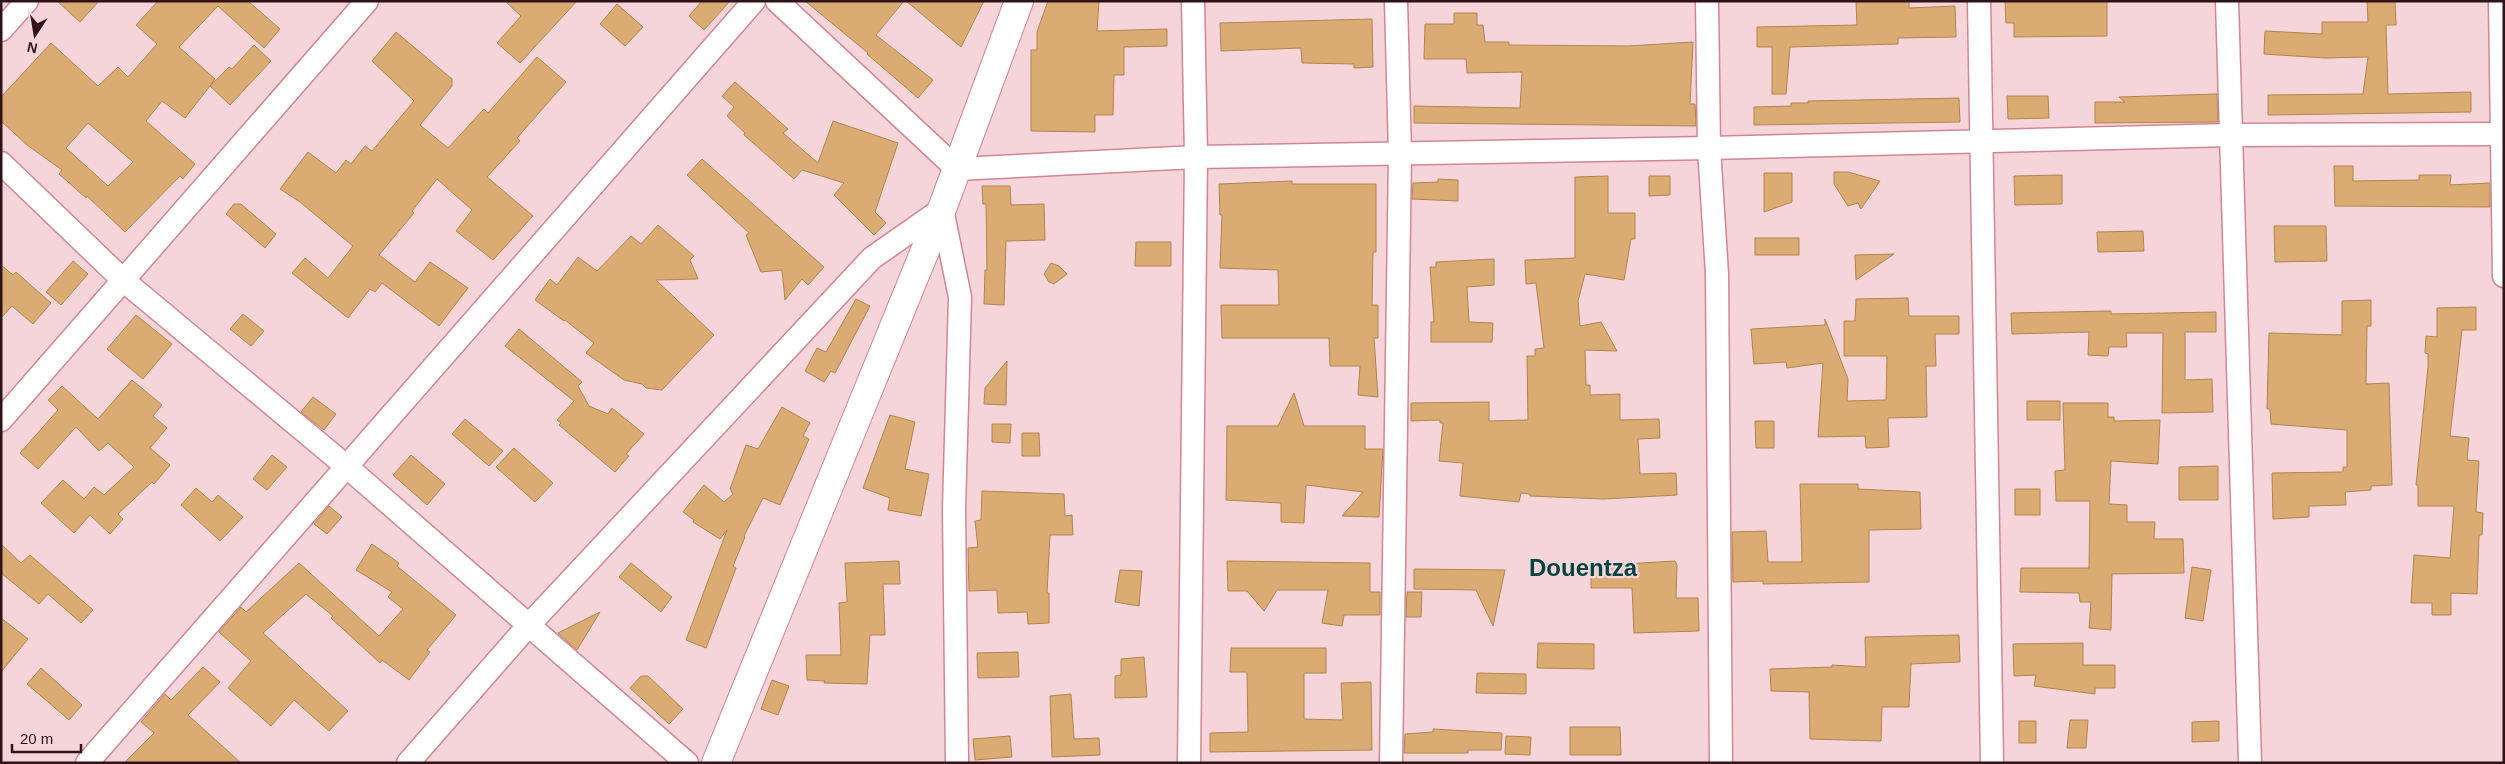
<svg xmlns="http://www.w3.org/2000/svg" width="2505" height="764" font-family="Arial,sans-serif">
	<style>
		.building { fill: #dbab74; stroke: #b2844d; fill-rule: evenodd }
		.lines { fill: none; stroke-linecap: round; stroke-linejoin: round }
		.minor-casing { stroke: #d18793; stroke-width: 25 }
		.major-casing { stroke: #d18793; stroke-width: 30 }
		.minor { stroke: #fff; stroke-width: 22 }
		.major { stroke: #fff; stroke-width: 28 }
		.labels { text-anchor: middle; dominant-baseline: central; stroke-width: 4.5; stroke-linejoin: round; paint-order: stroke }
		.town-label { font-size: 24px; font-weight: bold; fill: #014441; stroke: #f5d5d9 }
	</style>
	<rect width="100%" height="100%" fill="#f5d5d9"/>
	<g class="building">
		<path d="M57,1H99L80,22Z"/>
		<path d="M158,1H248L280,29L264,48L218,6L179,47L215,79L210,86L229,67L232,69L254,45L271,61L230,105L210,86L185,118L162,101L146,121L195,164L183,179L180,176L125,232L87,196L86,198L59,174L62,170L27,145L1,121V97L51,43L98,86L118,67L128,77L157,44L136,25ZM88,123L133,162L108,186L66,148Z"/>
		<path d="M505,1H577L520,63L497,43L521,16Z"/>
		<path d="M702,1H730L704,30L689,16Z"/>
		<path d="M805,1H904L876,35L933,80L918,98L867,54L868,53Z"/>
		<path d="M906,1H984L961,47Z"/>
		<path d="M1048,1H1099L1097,31L1167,29V46L1124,47V75H1114L1113,115H1095V132L1031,131V50H1037V32Z"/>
		<path d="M1856,1H1909V8L1955,6L1956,37L1898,38V44L1790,47L1786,94H1772V47H1757V27L1857,25Z"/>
		<path d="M2005,1H2107V36L2014,37V23H2006Z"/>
		<path d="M2367,1H2395L2396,25H2386L2388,94L2471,92V112L2268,115V95L2363,94L2368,57L2325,58L2264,54L2265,31L2322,34V22H2368Z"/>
		<path d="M617,4L643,27L625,46L600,24Z"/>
		<path d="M1454,13H1477V25H1483L1485,42H1509V45L1628,46L1693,42L1690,104H1695L1696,126L1414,123V106L1520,108L1522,72L1467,73L1466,59H1424L1425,24H1454Z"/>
		<path d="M1372,19L1373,67L1354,68V64L1302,63L1301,48L1221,51L1220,23Z"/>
		<path d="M396,32L452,79V86L420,125L448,148L484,109L488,113L537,57L566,82L517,138L520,141L487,177L533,216L493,260L456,231L472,210L437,179L412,211L414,213L379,255L415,282L430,262L468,288L439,326L382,283L375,292L370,289L348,318L292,273L305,258L328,278L353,246L300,202L280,189L308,152L336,173L346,160L351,164L365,146L372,151L414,101L372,61Z"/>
		<path d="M735,82L788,129L783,133L818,163L833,121L898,143L875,212L886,223L874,235L834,195L844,183L802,170L794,179L744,135L745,133L727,116L734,107L722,96Z"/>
		<path d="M2217,94L2218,122L2095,123V102H2125L2119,97Z"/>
		<path d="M2007,96H2048L2049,118L2008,119Z"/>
		<path d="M1959,98L1960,122L1754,125V107L1791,106V103H1808V101Z"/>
		<path d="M702,159L824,267L808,285L802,279L785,300L782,270L761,272L746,235L749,233L687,175Z"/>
		<path d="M2334,166H2353V181L2419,180V175H2451L2450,185L2490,183V207L2335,206Z"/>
		<path d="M1834,172H1848L1880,181L1861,209L1858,203L1848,206L1834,184Z"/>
		<path d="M1764,173H1792V202L1764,212Z"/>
		<path d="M2062,175V204L2015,205L2014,176Z"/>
		<path d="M1608,176V213H1635V239H1631L1624,280L1585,274L1578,301L1580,326L1601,322L1617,351L1585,350L1586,385H1590V395L1620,394V420L1659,419L1660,438L1638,439L1640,474L1676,473L1677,495L1603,499L1530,496V494L1521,493L1519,502L1460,496L1463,463L1439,461L1443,423H1440V420L1411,421V403L1489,402V421L1528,420L1527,356H1535V349L1544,348L1536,283L1526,284L1525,260L1575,258V177Z"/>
		<path d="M1649,176H1670V195L1649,196Z"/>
		<path d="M1438,179L1458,180V201L1412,199L1413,183L1438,182Z"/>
		<path d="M1292,181V184H1376V252H1373L1372,305H1378V338H1374L1378,397L1358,395L1360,366H1330L1329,338H1222L1221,305H1279L1278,270L1220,268L1222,215H1220L1219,184Z"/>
		<path d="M982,186H1010L1011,205L1044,204L1045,240L1006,241L1004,305L984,304L985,270H987L986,204H983Z"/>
		<path d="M234,204H241L276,234L265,248L226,214Z"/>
		<path d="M658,225L694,256L690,260L698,279L656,280L714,335L662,390L646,388L642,384L624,380L586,353L594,343L565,320L564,321L535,300L550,279L557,285L578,257L597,271L631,236L641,244Z"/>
		<path d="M2274,226H2326L2327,261L2275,262Z"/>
		<path d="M2143,231L2144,251L2098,252L2097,232Z"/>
		<rect x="1755" y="238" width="44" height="17"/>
		<path d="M1136,242H1171V266H1135Z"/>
		<path d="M1894,254L1856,280L1855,255Z"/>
		<path d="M1494,259V285L1467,287L1469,322L1493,323L1492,342H1431V322H1434L1430,267H1436V262Z"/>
		<path d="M73,261L88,274L61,305L46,292Z"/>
		<path d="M1051,263L1059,266L1067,274L1054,284L1049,282L1044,274Z"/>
		<path d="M1,265L13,275L16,272L51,303L33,324L12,306L1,318Z"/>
		<path d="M1908,298L1909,316H1959V334H1935L1936,366H1926L1927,417L1888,418L1889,447L1866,448L1865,436L1818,437L1823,363L1787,368L1786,362L1754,364L1751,329L1825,325V319L1848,379L1847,401L1886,400L1887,356H1844V321H1855L1856,299Z"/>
		<path d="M856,299L870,306L835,373L831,371L824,382L805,371L817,348L826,352Z"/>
		<path d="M2371,300V326H2367L2366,384L2389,383L2392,485L2371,486V490L2345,492L2346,505L2309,506V517L2273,519L2272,473L2343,472V467H2347V430L2271,424L2270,409H2267L2269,333L2342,335V301Z"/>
		<path d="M2476,307V330H2462L2450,436L2469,438L2467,460L2479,461L2476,512L2483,513L2482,535H2479L2477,594L2451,593V615H2432V603H2411L2414,555L2450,558L2454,506H2418V485H2416L2428,367V354L2425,353L2426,336L2437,337V308Z"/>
		<path d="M2111,311V314L2216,312V332H2185V380L2212,379L2213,412L2162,413L2163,333H2126L2127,347H2109L2108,356L2088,355L2089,332L2012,334L2011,313Z"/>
		<path d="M243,314L264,331L251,346L230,329Z"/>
		<path d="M136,315L172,344L143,379L107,349Z"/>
		<path d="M519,329L582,382L578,386L589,406L608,414L612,408L644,434L626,454L629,456L615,472L559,425L561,423L557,420L574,401L505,346Z"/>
		<path d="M1007,361L1006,405L984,404L985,388Z"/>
		<path d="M132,380L162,405L153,416L167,428L150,448L170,465L154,484L152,482L118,514L123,519L110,534L90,515L74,533L41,503L63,480L84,499L94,487L104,495L134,467L108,443L99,451L76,427L38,469L20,453L58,410L48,400L62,386L98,419Z"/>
		<path d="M1294,393L1304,426H1365V449H1383L1379,517L1342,516L1363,492L1306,485L1304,523L1281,522V503L1226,500L1227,426H1278Z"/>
		<path d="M313,397L336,414L324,430L301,412Z"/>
		<rect x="2027" y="401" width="33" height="19"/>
		<path d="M2063,403H2108V417H2114V421L2160,420L2158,464L2111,461L2109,504L2127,505V522H2155L2154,539H2183L2184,573L2112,574L2111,630L2089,628L2091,602H2080L2079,593L2020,592L2021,568H2089L2090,501H2056L2055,471L2065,470Z"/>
		<path d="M782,407L810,423L803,436L809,439L780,505L763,498L744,536L745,537L733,566L736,568L706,648L686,640L727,530L720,539L693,522L694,520L683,512L704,485L724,502L733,494L730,489L746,445L758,449Z"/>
		<path d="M890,415L915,422L905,469L929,474L921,516L888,510L890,498L863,488Z"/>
		<path d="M465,419L503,451L489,466L452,434Z"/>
		<path d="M1755,421H1774V448H1756Z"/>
		<path d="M992,424H1011L1010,443L992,442Z"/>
		<path d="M1022,433H1039L1040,456H1022Z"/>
		<path d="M514,448L553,483L535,502L496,467Z"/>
		<path d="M272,455L287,467L267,490L253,479Z"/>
		<path d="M411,455L445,484L427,505L393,475Z"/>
		<path d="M2218,466V500H2179V467Z"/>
		<path d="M1800,484H1858V489L1920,492L1921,529L1869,530V582L1763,584V581L1733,582L1732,532L1766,531L1768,562H1802Z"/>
		<path d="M196,488L212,502L218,495L243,517L220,541L181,505Z"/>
		<rect x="2015" y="489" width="25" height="26"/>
		<path d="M982,491L1064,494L1065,516L1072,515L1073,535H1050L1047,593H1049V623L1028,624L1027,612L998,613L997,590L969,591L968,548L978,547L975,521L981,520Z"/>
		<path d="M329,506L342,517L327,534L314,524Z"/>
		<path d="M1,544L21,563L30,555L93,610L81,623L48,594L39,604L1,573Z"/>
		<path d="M372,544L399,563L397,566L456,615L427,650L430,652L409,680L382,660L380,663L331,618L333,616L306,594L263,633L348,711L329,731L294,700L271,726L228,688L251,661L219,632L241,607L246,612L299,563L379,636L403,609L388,597L392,592L356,570Z"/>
		<path d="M899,561L900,584H883L885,635H870L867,684L824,683L825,681L807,680L806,655H841L839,603L847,602L845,563Z"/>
		<path d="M1227,561L1370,563V592H1380V615H1344L1342,626L1322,623L1328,590H1277L1264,611L1247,591H1228Z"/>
		<path d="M1675,561L1677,565L1676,598H1698L1699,631L1634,633L1632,588H1591V566Z"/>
		<path d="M631,563L672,597L661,612L619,577Z"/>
		<path d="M2192,567L2211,570L2203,621L2185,618Z"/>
		<path d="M1414,569L1505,570L1493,626L1476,590L1414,589Z"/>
		<path d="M1120,570L1142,571L1139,606L1115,602Z"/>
		<path d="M1407,592H1422L1421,617H1406Z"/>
		<path d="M600,612L577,650L558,633Z"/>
		<path d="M1,618L28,639L1,672Z"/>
		<path d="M1959,635L1960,662L1911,664L1909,707H1882L1881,741L1810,739L1809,692L1771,691L1770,669L1832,667V665L1866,667L1865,637Z"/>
		<path d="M1538,643L1594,644V669L1537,668Z"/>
		<path d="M2083,643V665H2115V688H2095V694L2034,686L2036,675L2014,676L2013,644Z"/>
		<path d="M1231,648H1326V673H1304V719L1343,720L1341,683L1371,682L1372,750L1210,752V733L1248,732L1247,672H1230Z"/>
		<path d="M1018,652L1019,677L978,678L977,653Z"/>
		<path d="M1144,657L1147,697L1115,698V676L1121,675V659Z"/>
		<path d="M203,667L220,682L188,715L241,763H124L154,733L141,722L165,694L171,700Z"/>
		<path d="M41,668L82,705L69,720L27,684Z"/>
		<path d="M1477,673L1526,674V694L1476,693Z"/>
		<path d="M641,676H648L683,709L669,724L630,688Z"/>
		<path d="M772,680L789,686L778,715L761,709Z"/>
		<path d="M1071,694L1074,739L1099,738L1100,755L1052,757L1050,696Z"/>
		<path d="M2070,720H2088L2086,748H2067Z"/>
		<rect x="2019" y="721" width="17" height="22"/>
		<path d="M2219,721V741L2192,742V722Z"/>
		<path d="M1570,727H1620L1621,755H1570Z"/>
		<path d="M1433,729L1502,733L1501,750H1468V753H1404L1405,734L1433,732Z"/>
		<path d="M1010,736L1012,757L975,760L973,739Z"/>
		<path d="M1506,736L1531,737L1530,755L1505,754Z"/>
	</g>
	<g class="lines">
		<g class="minor-casing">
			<g id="minor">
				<path d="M777,1L957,169L1196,157L1709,148L2231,135L2504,134"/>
				<path d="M1707,1L1709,148L1717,274L1721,763"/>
				<path d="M1979,1L1992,763"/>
				<path d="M2227,1L2250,763"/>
				<path d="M2500,1L2504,276"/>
				<path d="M1,30L27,1"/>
				<path d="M1,163L123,280L346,466L687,763"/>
				<path d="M1,420L367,1"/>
				<path d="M87,763L754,1"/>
				<path d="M408,763L528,626L872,258L942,209L960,297L954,509L957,763"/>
				<path d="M1189,763L1196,157L1193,1"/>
				<path d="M1391,763L1400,154L1396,1"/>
			</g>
		</g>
		<g class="major-casing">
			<path id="major" d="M716,763L942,209L1019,1"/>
		</g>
		<use href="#minor" class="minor"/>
		<use href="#major" class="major"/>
	</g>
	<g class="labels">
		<g class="town-label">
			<text x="1583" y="567">Douentza</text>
		</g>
	</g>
	<rect width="2505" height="764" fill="none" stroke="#2f1319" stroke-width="5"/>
	<g transform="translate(35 35) rotate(192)" stroke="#f5d5d9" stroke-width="4" paint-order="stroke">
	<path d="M0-4L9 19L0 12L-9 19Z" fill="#2f1319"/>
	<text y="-8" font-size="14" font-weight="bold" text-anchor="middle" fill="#2f1319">N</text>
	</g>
	<path d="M12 744v8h69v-8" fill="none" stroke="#2f1319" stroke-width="2.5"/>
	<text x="20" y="744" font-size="15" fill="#2f1319" stroke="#f5d5d9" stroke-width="4" paint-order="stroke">20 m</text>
</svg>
